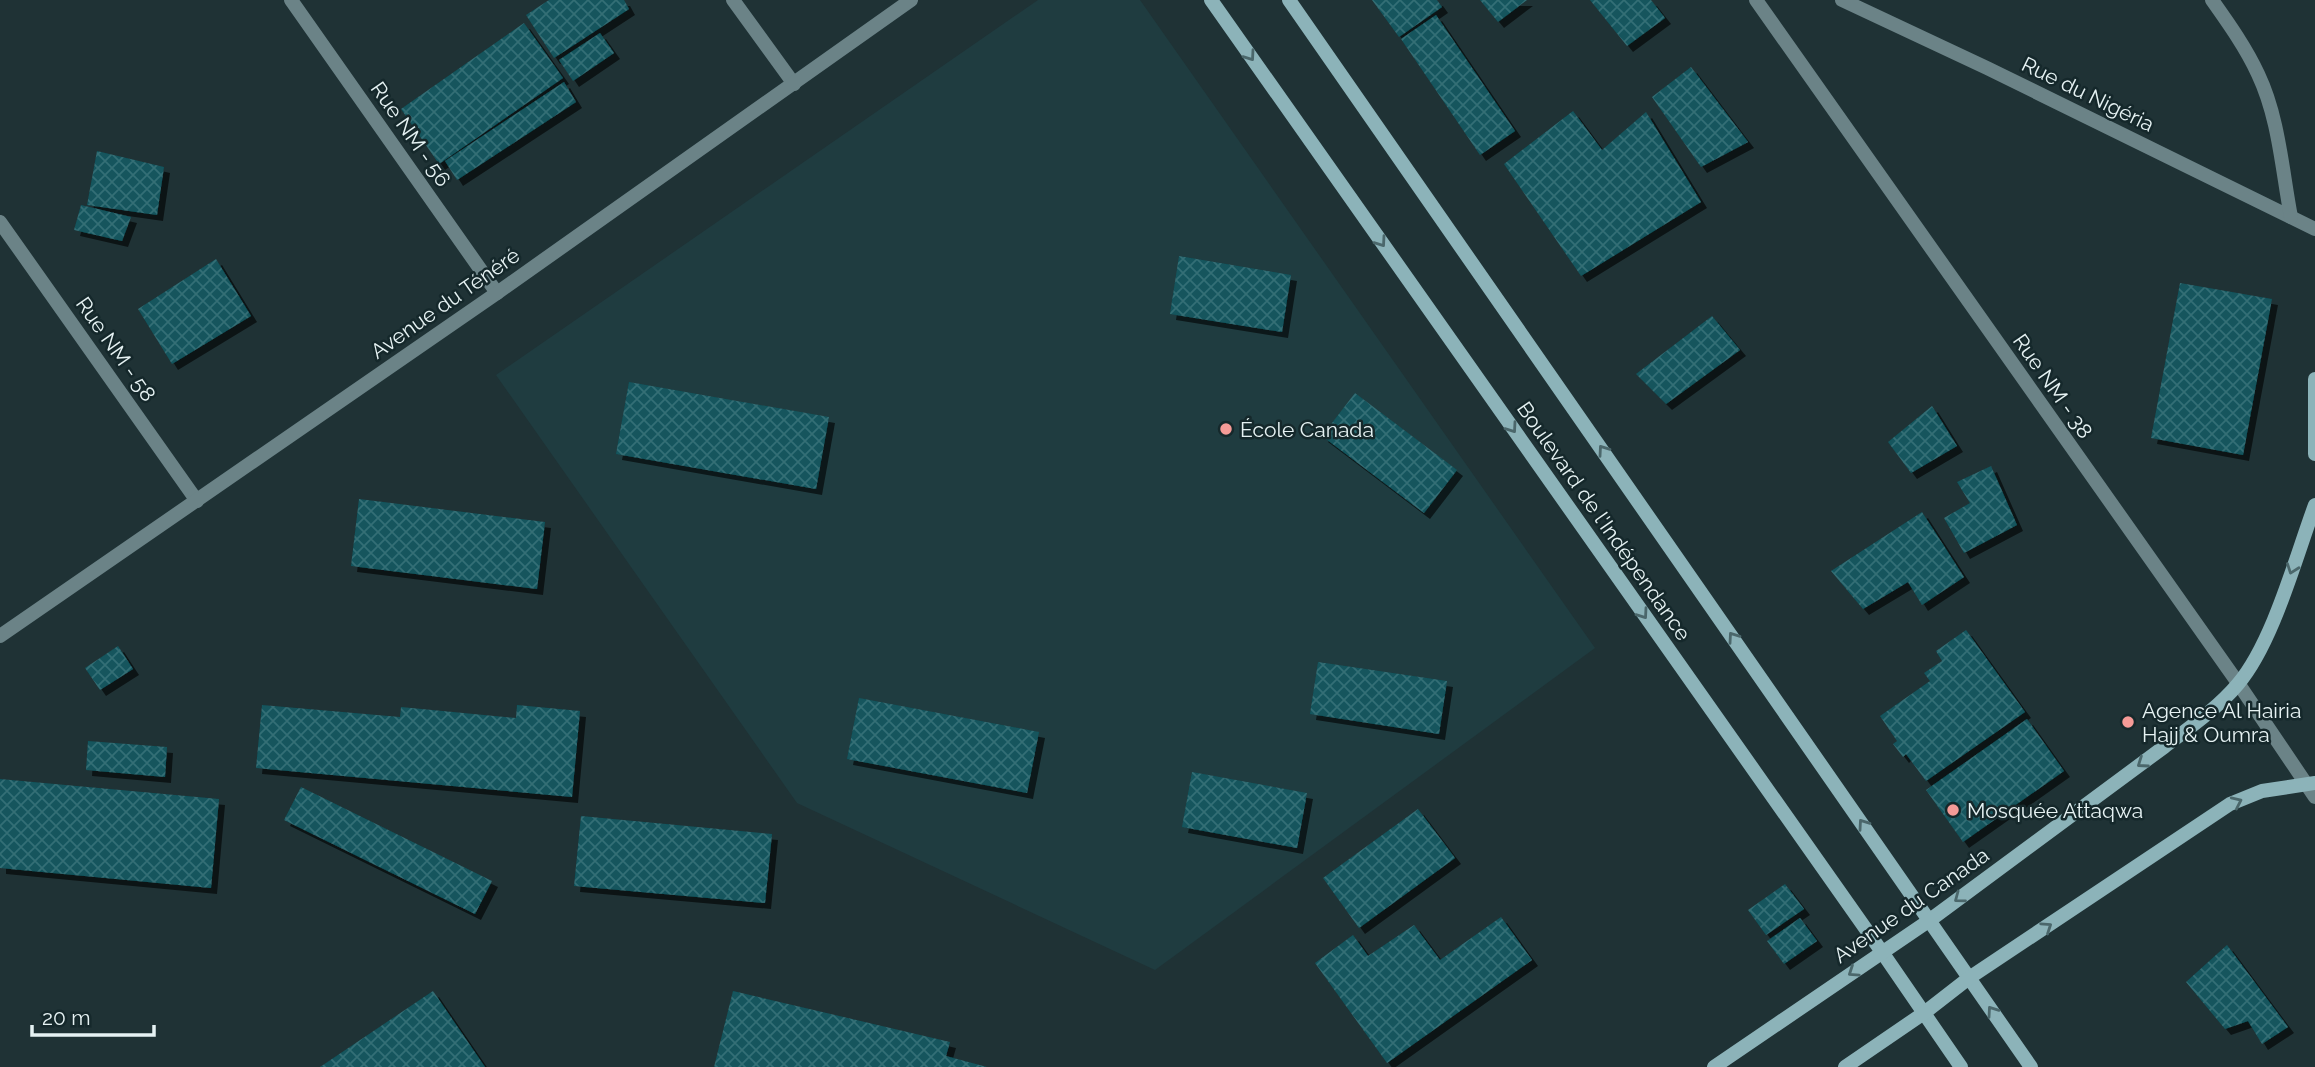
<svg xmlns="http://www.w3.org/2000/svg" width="2315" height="1067" font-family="Raleway,sans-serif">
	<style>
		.built { fill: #1f3c40 }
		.building { fill: url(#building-cross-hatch); filter: url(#shadow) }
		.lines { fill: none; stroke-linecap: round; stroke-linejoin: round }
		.street { stroke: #6b8387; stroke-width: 14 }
		.secondary { stroke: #8cb3b9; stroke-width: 14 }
		.oneway { stroke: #4b676b }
		.poi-dot { fill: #f59b97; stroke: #15282b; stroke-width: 2.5 }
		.labels { text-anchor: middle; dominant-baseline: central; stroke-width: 5; stroke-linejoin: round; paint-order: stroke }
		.street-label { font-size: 21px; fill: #e6f2f3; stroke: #15282b }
		.poi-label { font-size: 21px; fill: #e6f2f3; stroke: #15282b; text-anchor: start }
	</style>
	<defs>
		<pattern id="building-cross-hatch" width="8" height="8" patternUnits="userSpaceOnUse" patternTransform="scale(1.75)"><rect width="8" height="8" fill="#12555d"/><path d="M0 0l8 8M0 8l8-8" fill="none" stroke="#346e75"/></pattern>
		<filter id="shadow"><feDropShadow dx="6" dy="6" stdDeviation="0" flood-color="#0009"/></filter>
	</defs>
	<rect width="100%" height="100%" fill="#1f3235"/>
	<path class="built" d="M1038,0H1140L1595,648L1155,970L797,803L496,375Z"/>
	<g class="building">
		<path d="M549,0H624L629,9L554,58L526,15Z"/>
		<path d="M1372,0H1437L1442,7L1399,37Z"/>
		<path d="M1480,0H1527L1498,22Z"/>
		<path d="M1590,0H1651L1665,18L1627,46Z"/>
		<path d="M1436,15L1515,131L1480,155L1401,39Z"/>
		<path d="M524,23L563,78L439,164L401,109Z"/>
		<path d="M600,33L614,53L573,81L559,60Z"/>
		<path d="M1691,67L1748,142L1701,167L1652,97Z"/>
		<path d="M564,82L576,102L457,180L445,161Z"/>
		<path d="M1573,111L1602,150L1646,112L1701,202L1581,276L1504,164Z"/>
		<path d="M97,151L164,167L157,215L87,205Z"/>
		<path d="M81,205L131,217L122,241L74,230Z"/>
		<path d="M1179,256L1291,275L1282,332L1170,314Z"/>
		<path d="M216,259L251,316L172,364L138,309Z"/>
		<path d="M2180,283L2272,299L2243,455L2151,438Z"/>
		<path d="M1712,316L1740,350L1666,404L1636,374Z"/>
		<path d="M629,382L829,417L816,489L616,454Z"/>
		<path d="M1355,393L1457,470L1424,513L1322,436Z"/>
		<path d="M1932,406L1957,446L1911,473L1888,442Z"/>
		<path d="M1991,466L2017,525L1964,553L1944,518L1970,503L1957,482Z"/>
		<path d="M359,499L545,522L537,589L351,566Z"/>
		<path d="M1922,512L1964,577L1922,605L1908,582L1863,609L1831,571Z"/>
		<path d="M1966,630L2025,712L1926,781L1906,754L1903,757L1893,744L1897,741L1880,716L1930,681L1924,673L1942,661L1936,651Z"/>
		<path d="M118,646L133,669L100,690L85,668Z"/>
		<path d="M1318,662L1447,681L1439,734L1310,714Z"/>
		<path d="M859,698L1039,732L1027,793L847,759Z"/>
		<path d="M262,705L400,717L401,707L516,718L517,705L580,711L572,797L256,768Z"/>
		<path d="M2027,719L2064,771L1963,842L1926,790Z"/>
		<path d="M88,741L167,747L165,777L86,770Z"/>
		<path d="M1192,772L1307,793L1297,848L1182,827Z"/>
		<path d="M0,779L219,799L211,888L0,868Z"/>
		<path d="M301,787L492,881L475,914L284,820Z"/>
		<path d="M1418,809L1455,858L1359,928L1323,878Z"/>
		<path d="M581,816L772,834L765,903L574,886Z"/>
		<path d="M1785,884L1804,909L1766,935L1748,910Z"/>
		<path d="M1501,917L1532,960L1387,1063L1315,963L1353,935L1368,956L1414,925L1440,960Z"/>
		<path d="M1800,918L1817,941L1784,964L1767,941Z"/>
		<path d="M2227,945L2288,1027L2262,1044L2248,1021L2225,1029L2186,982Z"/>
		<path d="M433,991L485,1067H320Z"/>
		<path d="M733,991L950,1042L946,1056L987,1067H714Z"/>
	</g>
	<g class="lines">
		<g class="street">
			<path d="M291,0L497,293"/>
			<path d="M733,0L794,84"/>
			<path d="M1756,0L2238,683L2315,797"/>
			<path d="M1842,0L1987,68L2315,229"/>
			<path d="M2212,0C2229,24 2246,48 2258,74C2279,118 2282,170 2291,217"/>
			<path d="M0,222L197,501"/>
			<path d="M0,636L497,293L911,0"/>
		</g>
		<g class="secondary">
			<path d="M1211,0L1882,952L1961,1067"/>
			<path d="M1289,0L2031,1067"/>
			<path d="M2315,379V454"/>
			<path d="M1714,1067L1930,920L2164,747C2189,728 2218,708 2238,684C2273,643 2296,556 2315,505"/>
			<path d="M1845,1067L1924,1013L1969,978L2230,804L2262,791L2315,783"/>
		</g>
	</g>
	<defs><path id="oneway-chevron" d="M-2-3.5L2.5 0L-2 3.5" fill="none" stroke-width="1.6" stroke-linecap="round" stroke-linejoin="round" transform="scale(1.75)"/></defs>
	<g class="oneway">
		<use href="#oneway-chevron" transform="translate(1250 56) rotate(55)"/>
		<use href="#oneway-chevron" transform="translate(1381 242) rotate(55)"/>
		<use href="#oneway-chevron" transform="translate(1512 428) rotate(55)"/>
		<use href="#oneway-chevron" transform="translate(1603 450) rotate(-125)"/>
		<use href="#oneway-chevron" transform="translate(2292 569) rotate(110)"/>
		<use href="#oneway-chevron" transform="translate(1643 614) rotate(55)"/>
		<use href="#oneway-chevron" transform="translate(1733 637) rotate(-125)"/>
		<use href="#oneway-chevron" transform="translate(2142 763) rotate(145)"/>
		<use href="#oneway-chevron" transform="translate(2237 802) rotate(-25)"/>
		<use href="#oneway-chevron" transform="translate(1863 824) rotate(-125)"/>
		<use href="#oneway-chevron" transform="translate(1959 898) rotate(143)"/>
		<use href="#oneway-chevron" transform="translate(2047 927) rotate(-34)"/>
		<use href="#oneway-chevron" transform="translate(1853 972) rotate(146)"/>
		<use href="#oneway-chevron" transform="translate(1992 1011) rotate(-125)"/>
	</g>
	<g class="poi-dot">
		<circle cx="1226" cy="429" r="7"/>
		<circle cx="2128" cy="722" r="7"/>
		<circle cx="1953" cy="810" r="7"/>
	</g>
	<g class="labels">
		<g class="street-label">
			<text transform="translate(2088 94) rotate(26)">Rue du Nigéria</text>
			<text transform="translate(411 134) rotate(55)">Rue NM - 56</text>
			<text transform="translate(445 303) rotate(-35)">Avenue du Ténéré</text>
			<text transform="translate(116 349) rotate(55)">Rue NM - 58</text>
			<text transform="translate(2053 386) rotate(55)">Rue NM - 38</text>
			<text transform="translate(1604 521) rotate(55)">Boulevard de l'Indépendance</text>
			<text transform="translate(1911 905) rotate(-35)">Avenue du Canada</text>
		</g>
		<g class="poi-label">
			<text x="1240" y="429">École Canada</text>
			<text x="2142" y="710">Agence Al Hairia<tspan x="2142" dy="24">Hajj &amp; Oumra</tspan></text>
			<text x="1967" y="810">Mosquée Attaqwa</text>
		</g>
	</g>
	<path d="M32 1025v10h122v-10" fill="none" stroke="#e6f2f3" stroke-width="3.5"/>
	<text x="42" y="1025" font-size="21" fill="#e6f2f3" stroke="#15282b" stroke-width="5" paint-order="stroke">20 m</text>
</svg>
